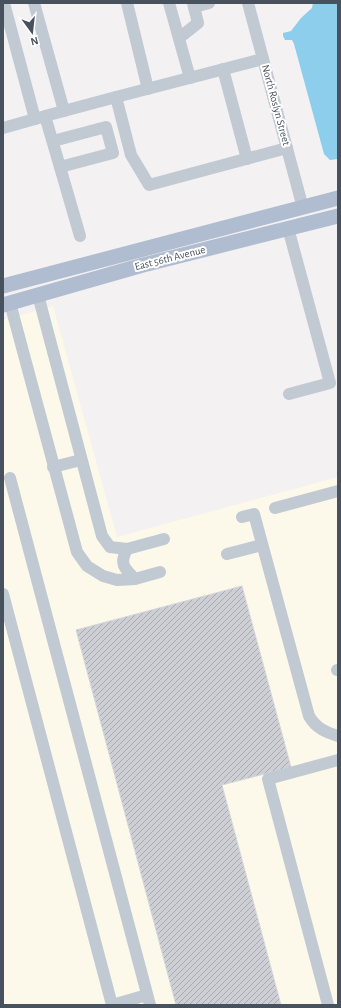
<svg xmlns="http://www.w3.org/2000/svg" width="341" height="1008" font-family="'Alegreya Sans',sans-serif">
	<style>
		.commercial { fill: #fcf9eb }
		.water { fill: #8dceed }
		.building { fill: url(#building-hatch); stroke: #d5d6dc }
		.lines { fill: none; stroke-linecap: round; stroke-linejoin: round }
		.minor { stroke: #c1c9d2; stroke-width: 12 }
		.major { stroke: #b0bccf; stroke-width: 15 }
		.labels { text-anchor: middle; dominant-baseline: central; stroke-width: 4; stroke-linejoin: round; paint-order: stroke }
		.street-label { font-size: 11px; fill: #48515e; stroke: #fff }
	</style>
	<defs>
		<pattern id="building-hatch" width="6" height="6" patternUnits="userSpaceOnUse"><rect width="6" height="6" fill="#cdcfd5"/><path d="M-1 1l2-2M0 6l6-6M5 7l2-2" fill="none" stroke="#a8aab0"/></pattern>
	</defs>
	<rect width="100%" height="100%" fill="#f3f1f1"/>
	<path class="commercial" d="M53,306L117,537L338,477V1005H3V320Z"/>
	<path class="water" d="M313,3H338V159L330,160L324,154L294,44L292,40H285L283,36V33L291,31L301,18L312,8Z"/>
	<path class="building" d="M242,586L291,767L222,785L281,1005H176L76,630Z"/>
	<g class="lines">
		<g class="minor">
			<path d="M4,3L35,119"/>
			<path d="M34,3L64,111"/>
			<path d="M127,3L148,89"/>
			<path d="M169,3L190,78"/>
			<path d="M248,3L303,208"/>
			<path d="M194,7L209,3"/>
			<path d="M179,38L198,23L193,3"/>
			<path d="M223,69L247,159"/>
			<path d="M116,97L263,59"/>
			<path d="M3,128L42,117"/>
			<path d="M53,141L106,127L113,153L60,167L45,116L116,97L131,155L149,185L287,148"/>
			<path d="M60,167L80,236"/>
			<path d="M288,228L330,383L289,394"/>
			<path d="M38,295L102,536L110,547L127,549L164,539"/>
			<path d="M10,303L77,552L87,566L103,576L117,580L135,579L160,572"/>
			<path d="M53,467L81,460"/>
			<path d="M10,478L150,1005"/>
			<path d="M275,508L338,491"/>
			<path d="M242,517L254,514L309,716C316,728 325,732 338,736"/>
			<path d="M127,549C119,564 124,568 135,579"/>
			<path d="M227,554L262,545"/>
			<path d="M3,594L112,1005L147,995"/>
			<path d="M337,670H338"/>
			<path d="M328,1005L268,779L338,760"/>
		</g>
		<g class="major">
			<path d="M3,286L338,198"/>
			<path d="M3,305L143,265L338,216"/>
		</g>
	</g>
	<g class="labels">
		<g class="street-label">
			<text transform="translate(276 105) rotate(75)">North Roslyn Street</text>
			<text transform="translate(170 258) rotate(-14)">East 56th Avenue</text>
		</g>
	</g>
	<rect width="341" height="1008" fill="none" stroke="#48515e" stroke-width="8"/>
	<g transform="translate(32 32) rotate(165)" stroke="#ffffff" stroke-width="3" paint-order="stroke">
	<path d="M0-3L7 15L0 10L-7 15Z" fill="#48515e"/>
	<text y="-6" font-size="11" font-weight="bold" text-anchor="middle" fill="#48515e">N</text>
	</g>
</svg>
